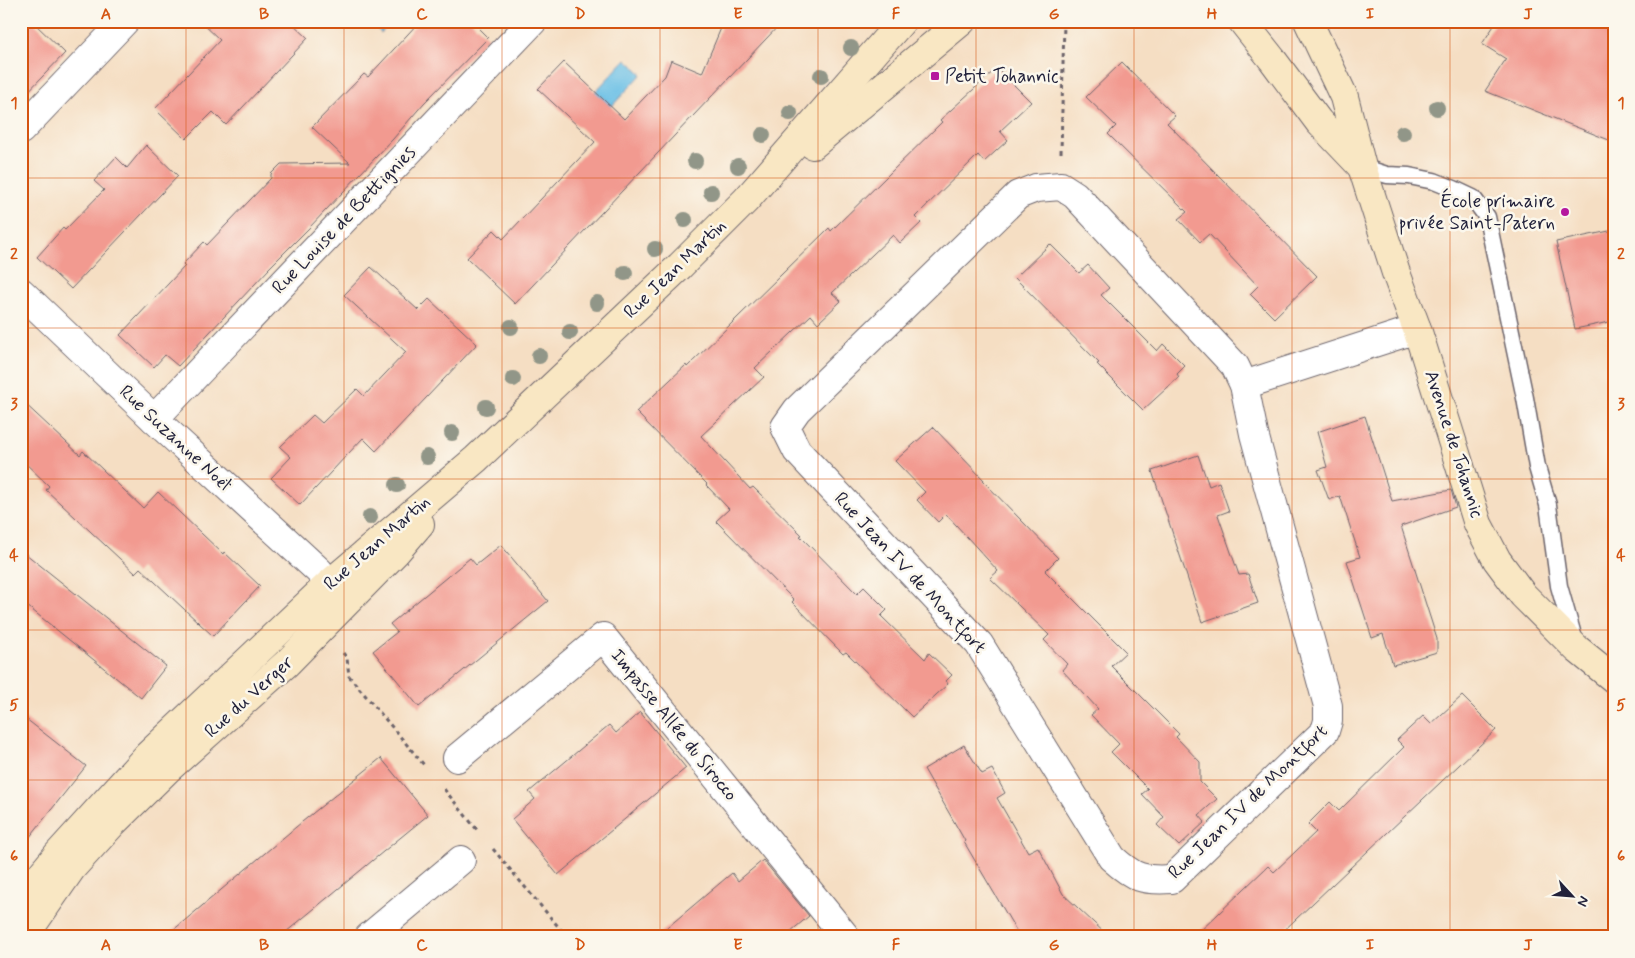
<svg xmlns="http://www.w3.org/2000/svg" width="1635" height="958" font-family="Mynerve,sans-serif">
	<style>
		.water { fill: #69bfe6; stroke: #467090 }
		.building { fill: #f29a90 }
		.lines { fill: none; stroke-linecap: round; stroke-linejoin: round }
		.lane-casing { stroke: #6c646b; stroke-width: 19 }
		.street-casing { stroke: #6c646b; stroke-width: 30 }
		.secondary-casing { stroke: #6c646b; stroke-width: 30 }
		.path { stroke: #6c646b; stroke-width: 3; stroke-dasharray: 4 4; stroke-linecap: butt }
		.lane { stroke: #fff; stroke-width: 16 }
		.street { stroke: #fff; stroke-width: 28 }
		.secondary { stroke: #f9e7c3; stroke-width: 28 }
		.tree { fill: #919688 }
		.grid { fill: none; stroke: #d45411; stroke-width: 1; stroke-opacity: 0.55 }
		.poi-dot { fill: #b5179e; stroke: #fbf7ec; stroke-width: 2 }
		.labels { text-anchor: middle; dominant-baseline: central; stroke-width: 5; stroke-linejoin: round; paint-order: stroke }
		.poi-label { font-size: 19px; fill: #22223b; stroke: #fbf7ec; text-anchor: start }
		.street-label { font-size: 19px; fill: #22223b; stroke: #fbf7ec }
		.neatline { fill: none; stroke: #d45411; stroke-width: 2 }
		.grid-label { font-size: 16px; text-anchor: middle; font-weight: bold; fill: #d45411 }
	</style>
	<rect width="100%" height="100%" fill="#fbf7ec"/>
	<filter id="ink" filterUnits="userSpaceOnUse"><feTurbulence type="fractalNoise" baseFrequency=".02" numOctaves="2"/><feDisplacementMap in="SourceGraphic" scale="10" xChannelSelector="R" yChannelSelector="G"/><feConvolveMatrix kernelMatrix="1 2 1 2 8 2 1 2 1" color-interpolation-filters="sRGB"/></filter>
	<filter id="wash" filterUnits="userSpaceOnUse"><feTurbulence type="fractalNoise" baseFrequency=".0096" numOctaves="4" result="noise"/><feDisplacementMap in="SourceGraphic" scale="20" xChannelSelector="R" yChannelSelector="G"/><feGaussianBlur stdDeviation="1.12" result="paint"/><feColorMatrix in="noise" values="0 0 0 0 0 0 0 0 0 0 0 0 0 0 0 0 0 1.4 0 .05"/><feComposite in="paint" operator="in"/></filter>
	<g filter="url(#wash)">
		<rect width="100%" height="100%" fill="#f5dec3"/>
		<g class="water">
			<path d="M369,21H392L381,33Z"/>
			<path d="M626,59L642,74L611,107L595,92Z"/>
		</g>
		<g id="blocks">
			<g class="building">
				<path d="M21,21H32L65,53L21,99Z"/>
				<path d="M200,21H290L308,38L226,125L213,112L186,139L155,109L220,40Z"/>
				<path d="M420,21H471L488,38L424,103L393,139L309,228L268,269H269L178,366L165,355L154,367L120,335L185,266L183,264L204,242L207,245L271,178V174L281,164L350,163L312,127L364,74L368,77Z"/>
				<path d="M724,21H783L515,304L467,258L494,230L503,239L595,142L538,89L564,62L624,119L665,76L671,60L702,73Z"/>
				<path d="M1497,21H1614V142L1485,91L1506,59L1482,44Z"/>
				<path d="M1122,62L1175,116L1167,123L1317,276L1274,318L1250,294L1258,286L1209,234L1200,242L1178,219L1187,212L1108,134L1116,126L1086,97Z"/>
				<path d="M997,68L1031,102L1000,131L1008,140L984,162L978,155L915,217L921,223L900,243L893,235L832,293L841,301L818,323L811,315L755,368L764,377L701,436L750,489L753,487L802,535L800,536L857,594L864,587L887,610L881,616L925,659L929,653L952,675L946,681L948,684L912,717L846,652L843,654L792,602L794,600L716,521L729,509L706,485L707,484L636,412L686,365L687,367L829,228L831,231L942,122L940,120Z"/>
				<path d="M146,145L178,176L71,289L37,257L63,228L65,230L104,190L94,181L116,157L127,168Z"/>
				<path d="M1614,230V321L1575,329L1556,242Z"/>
				<path d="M1050,244L1079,273L1088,265L1109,288L1101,295L1157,351L1163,344L1185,366L1177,374L1179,377L1143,410L1097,364L1099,363L1015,278Z"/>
				<path d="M371,267L418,310L429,299L477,344L376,451L363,438L300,505L271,478L291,457L280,447L313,415L322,423L357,389L364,396L406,352L344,295Z"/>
				<path d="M21,400L80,455L83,451L143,508L158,492L223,554L224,552L260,586L213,636L140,568L135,573L46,490L49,486L21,459Z"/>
				<path d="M1365,416L1392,501L1451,490L1456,507L1401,526L1437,639V652L1393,665L1383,634L1372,638L1347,561L1360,557L1340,496L1329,500L1318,470L1327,467L1317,432Z"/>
				<path d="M933,427L984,480L983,481L1058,558L1045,571L1126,652L1111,666L1179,734L1176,737L1200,762V782L1217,799L1199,815L1205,822L1179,846L1157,825L1164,817L1142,794L1148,789L1111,752L1119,744L1091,715L1098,709L1062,670L1067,664L1044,640L1049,635L990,578L998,571L946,514L938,522L917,500L925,492L895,461Z"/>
				<path d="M1198,455L1209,486L1219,482L1229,511L1218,515L1239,575L1248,574L1258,603L1202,622L1152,471Z"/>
				<path d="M501,545L548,601L419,707L373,651L397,632L390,624L470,558L476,565Z"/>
				<path d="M21,550L166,666L141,698L21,601Z"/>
				<path d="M1462,696L1496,730L1277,937H1194L1268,866L1274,872L1316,832L1308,824L1330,802L1339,811L1404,747L1397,740L1423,716L1431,724Z"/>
				<path d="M640,712L686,768L558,875L512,819L535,799L529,792L609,725L616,733Z"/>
				<path d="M21,715L86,766L21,848Z"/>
				<path d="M964,745L982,774L992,769L1005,793L997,798L1028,852L1038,847L1063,894L1109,937H1020L964,842L965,841L924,769Z"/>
				<path d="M381,758L428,815L378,856L280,937H165L302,822Z"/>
				<path d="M763,860L809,916L784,937H656L732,873L738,881Z"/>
			</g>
		</g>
	</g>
	<g filter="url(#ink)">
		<use href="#blocks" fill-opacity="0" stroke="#6c646b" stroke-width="1"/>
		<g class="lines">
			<g class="lane-casing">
				<path id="lane" d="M1362,167L1387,175L1409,176L1434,181L1454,189L1473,198L1487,217L1525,398L1537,467L1548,505L1559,586L1575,642"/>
			</g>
			<g class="street-casing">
				<g id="street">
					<path d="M21,130L125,21"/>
					<path d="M1061,186L1075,195L1235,366L1244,385L1254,434L1328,706V721L1325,731L1172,879C1143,881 1134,878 1112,858L979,644L797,451L785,427L797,410L1018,195L1036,188Z"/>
					<path d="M21,292L154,419L319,571L329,584"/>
					<path d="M1244,385L1417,329"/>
					<path d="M154,419L533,21"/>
					<path d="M457,758L603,637L846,937"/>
					<path d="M369,937L461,860"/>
				</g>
			</g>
			<g class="secondary-casing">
				<g id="secondary">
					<path d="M1242,21L1272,59L1319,122L1361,166"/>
					<path d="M1308,21L1344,97L1362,167L1396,273L1417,329L1478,524L1497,560L1523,595L1577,649L1614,679"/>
					<path d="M813,145L962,21"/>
					<path d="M21,899L58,854L147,756L329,584L476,459L680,266L746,200L902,21"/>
					<path d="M24,937L72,868L113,823L168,769L287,663L396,552L420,524"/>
				</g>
			</g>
			<g class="path">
				<path d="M1061,153L1064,21"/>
				<path d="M343,653L347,658L349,676L424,765"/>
				<path d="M444,789L478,831"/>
				<path d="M493,849L567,937"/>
			</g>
			<use href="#lane" class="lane"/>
			<use href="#street" class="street"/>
			<use href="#secondary" class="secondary"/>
		</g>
		<g class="tree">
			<circle cx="851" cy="48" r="8"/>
			<circle cx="821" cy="76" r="8"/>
			<circle cx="1437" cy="108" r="8"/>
			<circle cx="790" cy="113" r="8"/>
			<circle cx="1403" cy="133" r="8"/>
			<circle cx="763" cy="135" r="8"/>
			<circle cx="695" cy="161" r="8"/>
			<circle cx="738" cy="166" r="8"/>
			<circle cx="711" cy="192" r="8"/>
			<circle cx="685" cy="220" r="8"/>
			<circle cx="655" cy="249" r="8"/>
			<circle cx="625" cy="273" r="8"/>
			<circle cx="597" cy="303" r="8"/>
			<circle cx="511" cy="327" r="8"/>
			<circle cx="570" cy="332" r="8"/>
			<circle cx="539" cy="356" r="8"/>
			<circle cx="513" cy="379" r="8"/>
			<circle cx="486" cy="407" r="8"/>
			<circle cx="452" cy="433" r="8"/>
			<circle cx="427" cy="457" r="8"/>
			<circle cx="397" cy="485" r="8"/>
			<circle cx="370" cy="517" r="8"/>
		</g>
	</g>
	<path class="grid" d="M186,21V937M344,21V937M502,21V937M660,21V937M818,21V937M976,21V937M1134,21V937M1292,21V937M1450,21V937M21,178H1614M21,328H1614M21,479H1614M21,630H1614M21,780H1614"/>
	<g class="poi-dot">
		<rect x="930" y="71" width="10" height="10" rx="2.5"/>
		<circle cx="1565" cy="212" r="5"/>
	</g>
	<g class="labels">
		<g class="poi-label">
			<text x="945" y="76">Petit Tohannic</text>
			<text x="1555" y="201" text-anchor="end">École primaire<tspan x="1555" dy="22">privée Saint-Patern</tspan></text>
		</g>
		<g class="street-label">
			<text transform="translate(344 220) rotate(-46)">Rue Louise de Bettignies</text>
			<text transform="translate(675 269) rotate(-44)">Rue Jean Martin</text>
			<text transform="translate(175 438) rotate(43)">Rue Suzanne Noël</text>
			<text transform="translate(1454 444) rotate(72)">Avenue de Tohannic</text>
			<text transform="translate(377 543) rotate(-41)">Rue Jean Martin</text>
			<text transform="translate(910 573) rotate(47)">Rue Jean IV de Montfort</text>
			<text transform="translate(249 697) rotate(-42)">Rue du Verger</text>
			<text transform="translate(674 725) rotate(51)">Impasse Allée du Sirocco</text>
			<text transform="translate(1248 802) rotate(-44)">Rue Jean IV de Montfort</text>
		</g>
	</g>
	<rect width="1635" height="958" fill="none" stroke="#fbf7ec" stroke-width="55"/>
	<g transform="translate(1572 896) rotate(116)" stroke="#fbf7ec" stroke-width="4" paint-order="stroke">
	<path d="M0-4L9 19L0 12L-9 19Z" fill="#22223b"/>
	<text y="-8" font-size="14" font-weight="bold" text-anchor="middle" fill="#22223b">N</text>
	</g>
	<rect x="28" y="28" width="1580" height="902" class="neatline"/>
	<g class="grid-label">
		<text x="106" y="19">A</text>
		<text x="264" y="19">B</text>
		<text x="422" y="19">C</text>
		<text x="580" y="19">D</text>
		<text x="738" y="19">E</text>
		<text x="896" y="19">F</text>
		<text x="1054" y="19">G</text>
		<text x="1212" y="19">H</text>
		<text x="1370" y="19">I</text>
		<text x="1528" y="19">J</text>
		<text x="14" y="108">1</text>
		<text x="1621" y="108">1</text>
		<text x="14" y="259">2</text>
		<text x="1621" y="259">2</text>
		<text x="14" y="409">3</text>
		<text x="1621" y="409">3</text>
		<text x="14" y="560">4</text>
		<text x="1621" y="560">4</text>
		<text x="14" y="710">5</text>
		<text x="1621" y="710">5</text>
		<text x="14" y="861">6</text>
		<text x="1621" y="861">6</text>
		<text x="106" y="950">A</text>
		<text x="264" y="950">B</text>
		<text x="422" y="950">C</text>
		<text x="580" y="950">D</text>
		<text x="738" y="950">E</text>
		<text x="896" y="950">F</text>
		<text x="1054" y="950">G</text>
		<text x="1212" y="950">H</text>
		<text x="1370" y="950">I</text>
		<text x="1528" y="950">J</text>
	</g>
</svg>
